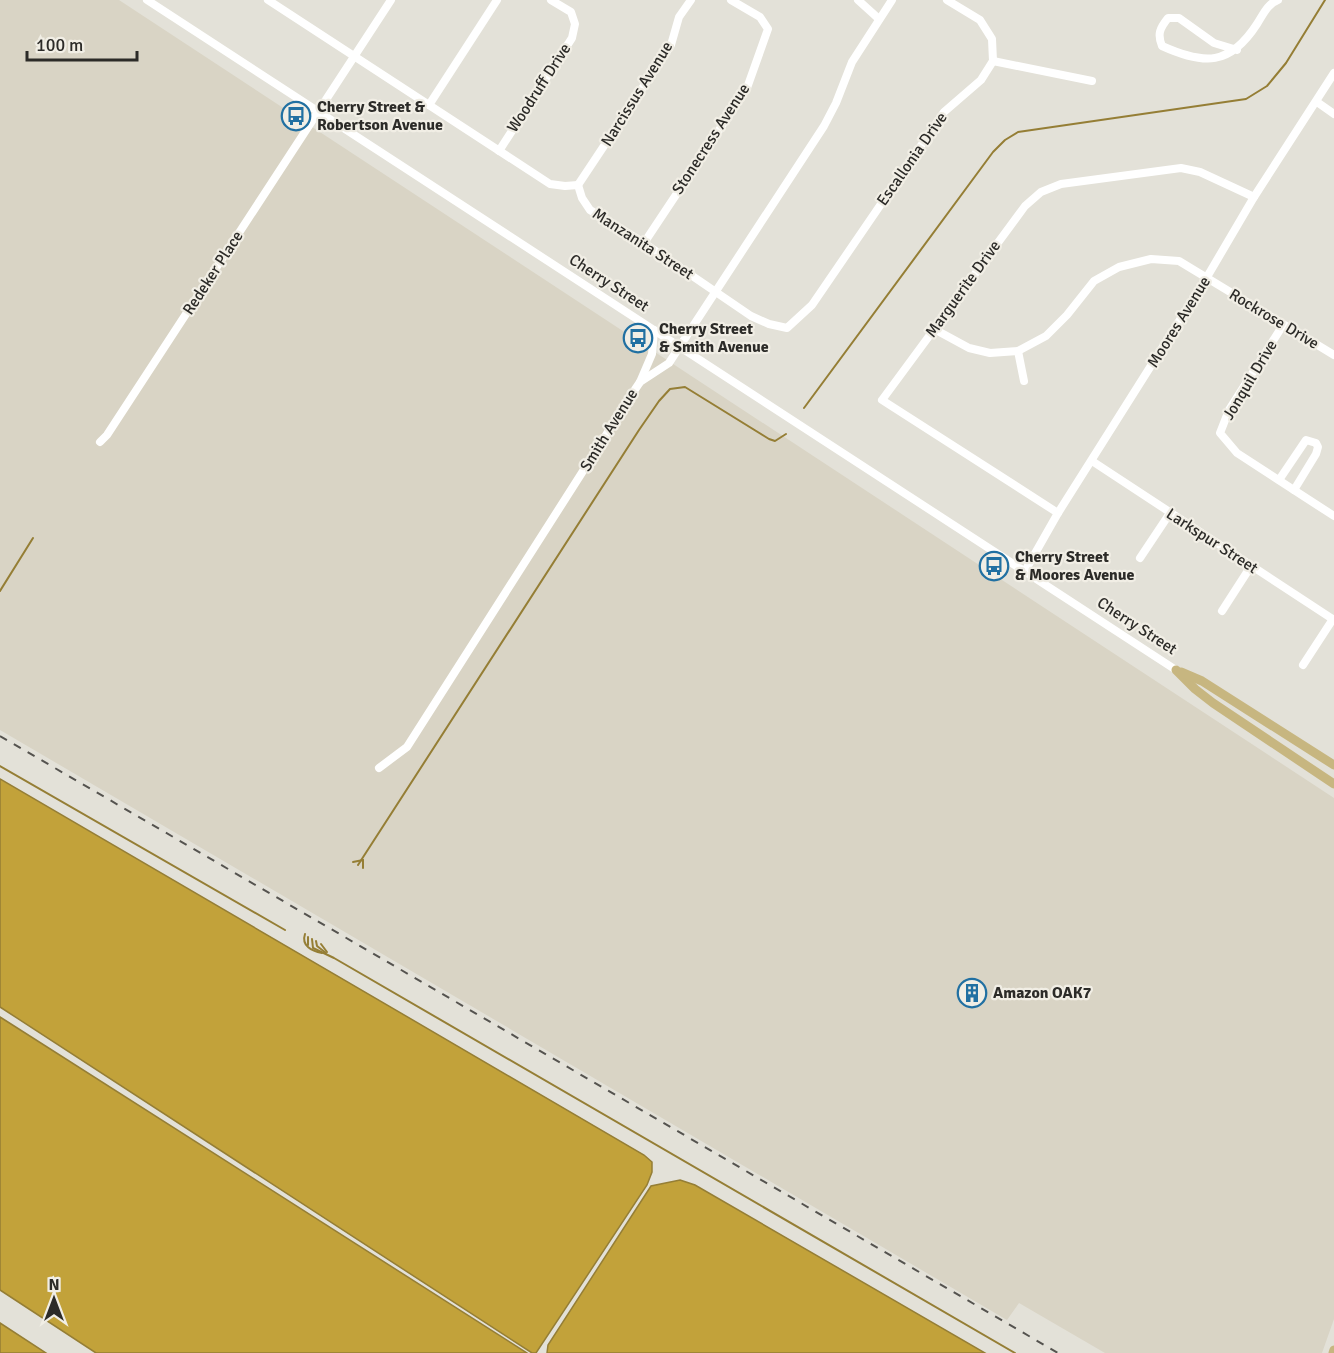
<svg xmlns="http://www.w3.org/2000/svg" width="1334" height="1353" font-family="Signika,sans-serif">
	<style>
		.built { fill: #d9d4c5 }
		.water { fill: #c2a23a; stroke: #957e35; stroke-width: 1.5 }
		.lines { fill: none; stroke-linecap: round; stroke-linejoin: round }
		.stream { stroke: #957e35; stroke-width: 2 }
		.minor { stroke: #fff; stroke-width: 8 }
		.major { stroke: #c7b680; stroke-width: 9 }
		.rail { stroke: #55534f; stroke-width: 2; stroke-dasharray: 8 8; stroke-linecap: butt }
		.labels { text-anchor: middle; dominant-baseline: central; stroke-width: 4.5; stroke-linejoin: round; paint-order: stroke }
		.street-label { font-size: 16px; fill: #2c2b28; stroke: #f1eee5 }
		.poi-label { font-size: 16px; font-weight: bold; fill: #2c2b28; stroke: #f1eee5; text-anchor: start }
	</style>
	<rect width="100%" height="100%" fill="#e3e1d8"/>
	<path class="built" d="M0,0H119L1334,798V1319L1322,1353H1105L1019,1303L1007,1320L0,730Z"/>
	<g class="water">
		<path d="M0,779L644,1155L652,1162V1172L647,1185L536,1353H532L0,1007Z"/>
		<path d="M0,1017L527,1353H96L0,1290Z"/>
		<path d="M680,1180L695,1185L985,1353H547L548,1345L651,1186Z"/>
		<path d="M0,1323L46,1353H0Z"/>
	</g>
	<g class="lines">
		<g class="stream">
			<path d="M804,408L993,152L1005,140L1018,132L1246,99L1267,86L1286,63L1325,0"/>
			<path d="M0,591L33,538"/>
			<path d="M0,766L285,930"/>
			<path d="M353,862L363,860"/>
			<path d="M358,865L639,430L659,401L670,389L685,387L769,439L775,441L786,434"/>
			<path d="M363,868V860"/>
			<path d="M305,934C301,946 312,951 322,953"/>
			<path d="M312,939L313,948L334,958L1015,1353"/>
			<path d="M316,941L317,946L326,953"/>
			<path d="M321,944L327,952"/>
			<path d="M308,945V937"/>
		</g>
		<g class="minor">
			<path d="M147,0L1176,670"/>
			<path d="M268,0L550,184L565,186L578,185L582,198L590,210L644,243L751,316L769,324L787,328L812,305L944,112L981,80L993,61L992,39L980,20L947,0"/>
			<path d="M858,0L879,19"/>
			<path d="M1237,50L1214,43L1179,18H1168C1160,28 1157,34 1162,46C1204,65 1230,66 1257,24C1263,15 1267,4 1278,0"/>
			<path d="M993,61L1092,81"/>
			<path d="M1317,102L1334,114"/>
			<path d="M429,105L497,0"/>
			<path d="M499,151L572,38L575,24L571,12L551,0"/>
			<path d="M578,185L671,45L679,17L691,0"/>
			<path d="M644,243L747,88L768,29L760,17L731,0"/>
			<path d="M1283,325L1229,410L1220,433L1237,453L1334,516"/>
			<path d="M934,329L969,348L990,353L1018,351L1046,336L1067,315L1094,281L1119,267L1151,259L1179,261L1334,355"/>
			<path d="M1018,351L1024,381"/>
			<path d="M640,382L652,354L654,330"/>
			<path d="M100,442L107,435L391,0"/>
			<path d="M1092,461L1334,620"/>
			<path d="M1279,480L1306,440L1316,443L1318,447L1316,454L1294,490"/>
			<path d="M1058,513L882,400L1025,206L1041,192L1061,184L1181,168L1200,172L1254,197"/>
			<path d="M1140,558L1170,513"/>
			<path d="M1025,571L1058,513L1207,277L1254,197L1334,73"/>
			<path d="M1222,611L1251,566"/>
			<path d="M1303,665L1333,619"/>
			<path d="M379,768L407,747L636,388L640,382L669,363L680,346L824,126L836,103L852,62L892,0"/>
		</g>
		<g class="major">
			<path d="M1176,670L1195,689L1213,703L1334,784"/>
			<path d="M1181,672L1202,681L1334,765"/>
			<path d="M1333,1353L1334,1350"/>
		</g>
		<path class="rail" d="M0,736L1058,1353"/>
	</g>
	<defs>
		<g id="bus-ring" transform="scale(1.5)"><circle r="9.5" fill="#f1eee5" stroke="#2170a2" stroke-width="1.5"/><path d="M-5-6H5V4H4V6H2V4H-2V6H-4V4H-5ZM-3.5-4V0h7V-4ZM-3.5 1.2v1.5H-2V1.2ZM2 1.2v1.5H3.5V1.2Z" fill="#2170a2"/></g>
		<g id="building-ring" transform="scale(1.5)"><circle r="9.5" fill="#f1eee5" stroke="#2170a2" stroke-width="1.5"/><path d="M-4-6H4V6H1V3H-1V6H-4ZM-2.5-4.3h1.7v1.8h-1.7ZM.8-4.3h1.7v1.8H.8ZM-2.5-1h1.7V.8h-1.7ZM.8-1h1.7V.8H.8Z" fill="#2170a2"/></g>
	</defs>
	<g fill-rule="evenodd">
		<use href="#bus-ring" x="296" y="116"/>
		<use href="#bus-ring" x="638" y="338"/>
		<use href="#bus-ring" x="994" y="566"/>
		<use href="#building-ring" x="972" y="993"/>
	</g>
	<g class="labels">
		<g class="street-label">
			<text transform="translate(539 88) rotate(-57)">Woodruff Drive</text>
			<text transform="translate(637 94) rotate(-58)">Narcissus Avenue</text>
			<text transform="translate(711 139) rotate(-57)">Stonecress Avenue</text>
			<text transform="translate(912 159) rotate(-55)">Escallonia Drive</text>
			<text transform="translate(643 244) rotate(33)">Manzanita Street</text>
			<text transform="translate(213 273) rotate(-57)">Redeker Place</text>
			<text transform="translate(609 283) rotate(33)">Cherry Street</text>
			<text transform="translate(963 289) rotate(-54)">Marguerite Drive</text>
			<text transform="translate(1274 319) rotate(31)">Rockrose Drive</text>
			<text transform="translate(1179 322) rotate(-58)">Moores Avenue</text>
			<text transform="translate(1250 380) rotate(-59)">Jonquil Drive</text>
			<text transform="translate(609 430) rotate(-58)">Smith Avenue</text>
			<text transform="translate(1212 541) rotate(33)">Larkspur Street</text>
			<text transform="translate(1137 626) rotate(33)">Cherry Street</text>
		</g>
		<g class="poi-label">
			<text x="317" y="107">Cherry Street &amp;<tspan x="317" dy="18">Robertson Avenue</tspan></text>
			<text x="659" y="329">Cherry Street<tspan x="659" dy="18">&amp; Smith Avenue</tspan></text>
			<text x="1015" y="557">Cherry Street<tspan x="1015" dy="18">&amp; Moores Avenue</tspan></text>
			<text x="993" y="993">Amazon OAK7</text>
		</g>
	</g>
	<g transform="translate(54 1299)" stroke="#f1eee5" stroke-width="4.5" paint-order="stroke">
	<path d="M0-4.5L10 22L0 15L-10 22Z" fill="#2c2b28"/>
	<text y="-9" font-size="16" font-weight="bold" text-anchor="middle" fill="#2c2b28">N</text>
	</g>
	<path d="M27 51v9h110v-9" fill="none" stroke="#2c2b28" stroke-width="3"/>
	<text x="36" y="51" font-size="18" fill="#2c2b28" stroke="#f1eee5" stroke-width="4.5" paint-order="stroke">100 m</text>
</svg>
